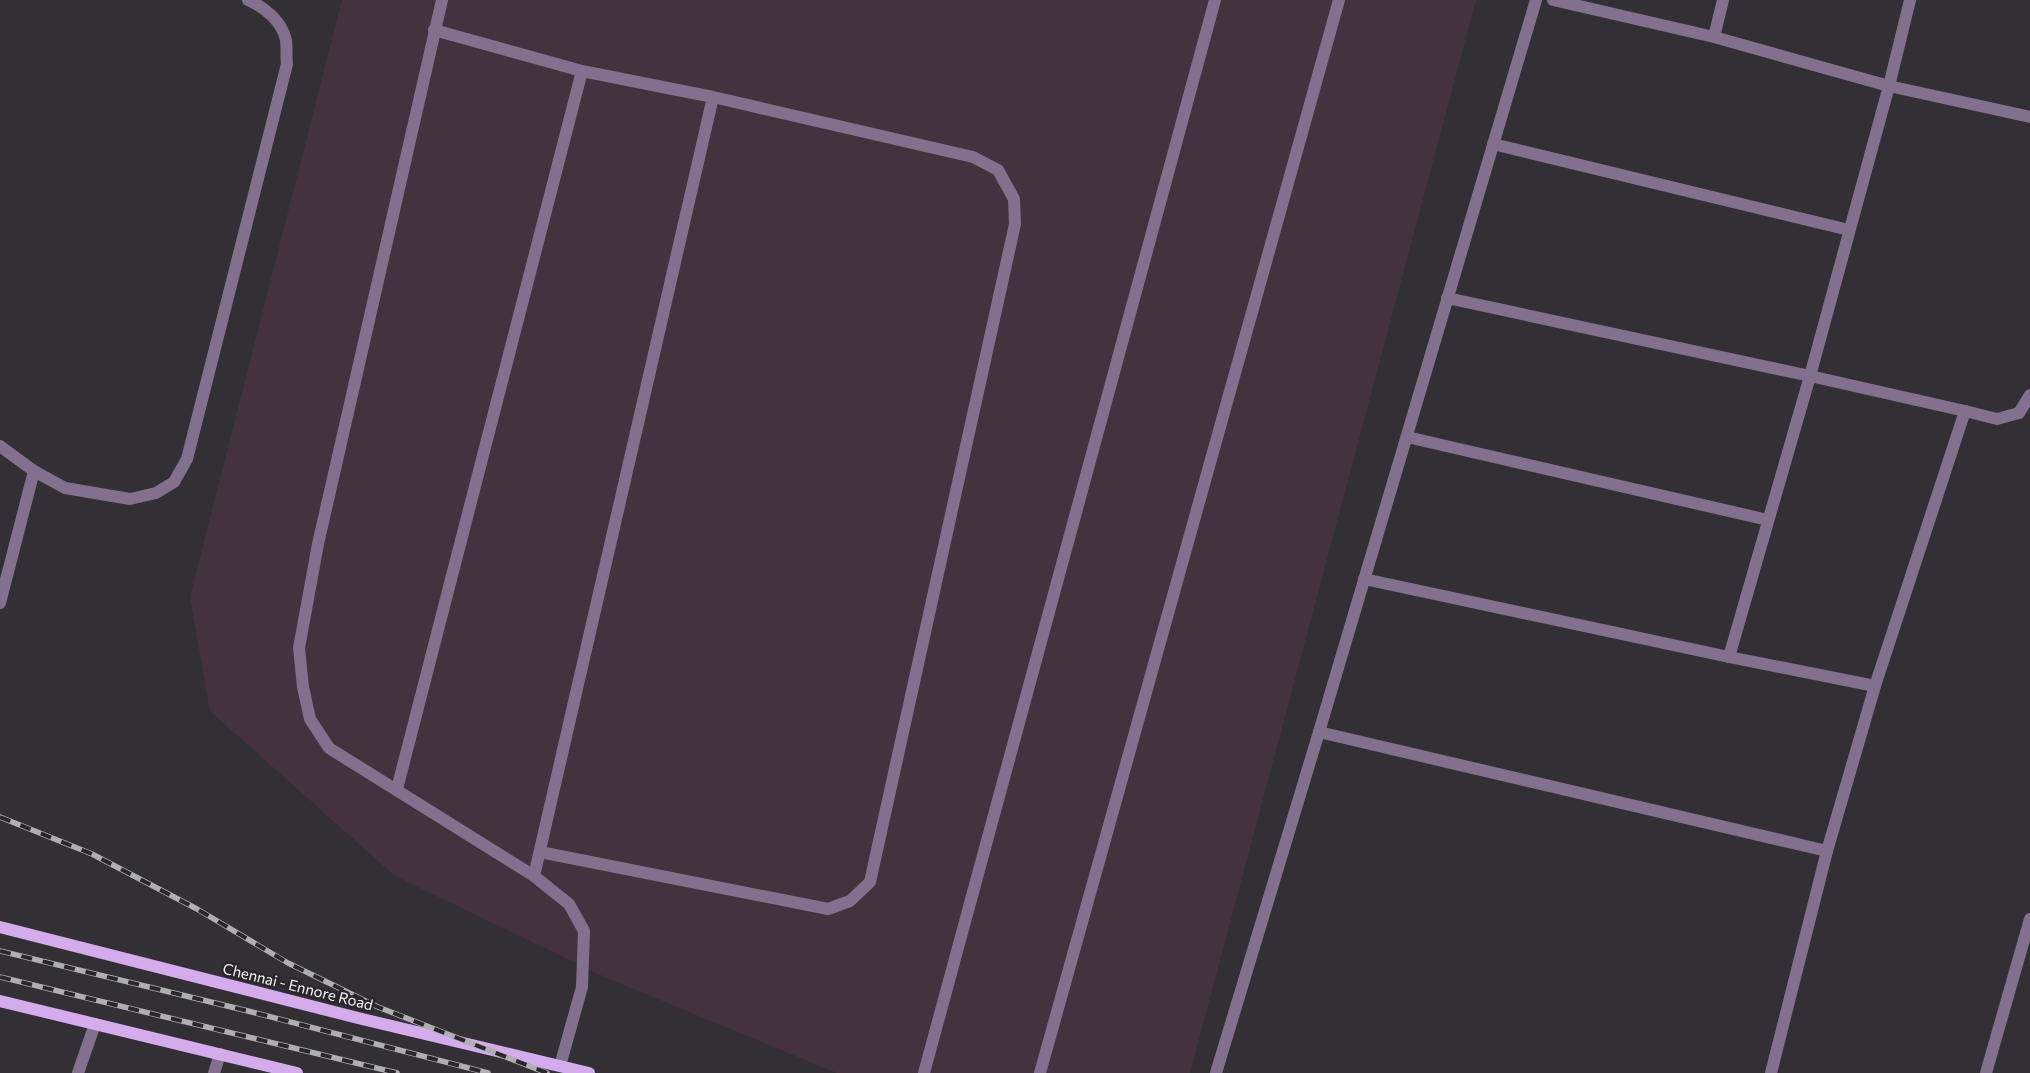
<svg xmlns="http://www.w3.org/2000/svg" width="2030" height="1073" font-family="Commissioner,sans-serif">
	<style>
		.industrial { fill: #44333f }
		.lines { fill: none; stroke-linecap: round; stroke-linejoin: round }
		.minor { stroke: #836f8e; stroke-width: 12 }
		.major { stroke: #d4abeb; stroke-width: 12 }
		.rail-casing { stroke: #afaeb1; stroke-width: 5.5 }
		.rail { stroke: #29272b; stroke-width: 4; stroke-dasharray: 11; stroke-linecap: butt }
		.labels { text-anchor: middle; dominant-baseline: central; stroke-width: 5; stroke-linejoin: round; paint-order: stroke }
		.street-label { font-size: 15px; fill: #f5f4f7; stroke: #29272b }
	</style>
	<rect width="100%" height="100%" fill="#333035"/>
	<path class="industrial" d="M342,0H1476L1190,1073H837L607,978L395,876L210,711L190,597Z"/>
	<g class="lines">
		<g class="minor">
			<path d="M442,0L318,544L299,648L303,687L310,719L329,748L534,876L569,904L584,931L582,987L560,1066"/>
			<path d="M1553,0L1714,37L1889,86L2030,117"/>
			<path d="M434,30L582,71L713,97L973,157L998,170L1014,199L1015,224L870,882L850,901L828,909L540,852"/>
			<path d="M1714,37L1723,0"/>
			<path d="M1493,144L1849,230"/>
			<path d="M1447,298L1810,376L1729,657"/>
			<path d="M1965,411L1997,419L2019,413L2030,395"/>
			<path d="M1407,437L1768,520"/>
			<path d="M0,446L34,471L65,488L130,499L156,493L174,482L187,459L287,64C286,57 287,48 286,40C282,21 264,7 248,0"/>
			<path d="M1364,579L1729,657L1875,686"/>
			<path d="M0,603L34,471"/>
			<path d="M1319,732L1827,851L1875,686L1965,411L1810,376L1889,86L1910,0"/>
			<path d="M397,789L582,71"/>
			<path d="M534,876L713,97"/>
			<path d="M78,1073L95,1024"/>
			<path d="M214,1073L220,1054"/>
			<path d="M924,1073L1215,0"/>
			<path d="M1040,1073L1339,0"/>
			<path d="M1216,1073L1319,732L1536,0"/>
			<path d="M1771,1073L1827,851"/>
			<path d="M1986,1073L2030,919"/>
		</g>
		<g class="major">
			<path d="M0,927L362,1019L589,1073"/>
			<path d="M0,1001L297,1073"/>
		</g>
		<g class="rail-casing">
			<g id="rail">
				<path d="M0,817L92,854L197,909L288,963L378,1007L547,1073"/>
				<path d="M0,951L248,1011L488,1073"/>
				<path d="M0,977L397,1073"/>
			</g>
		</g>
		<use href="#rail" class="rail"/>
	</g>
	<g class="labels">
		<g class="street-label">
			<text transform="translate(298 986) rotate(14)">Chennai - Ennore Road</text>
		</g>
	</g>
</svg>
